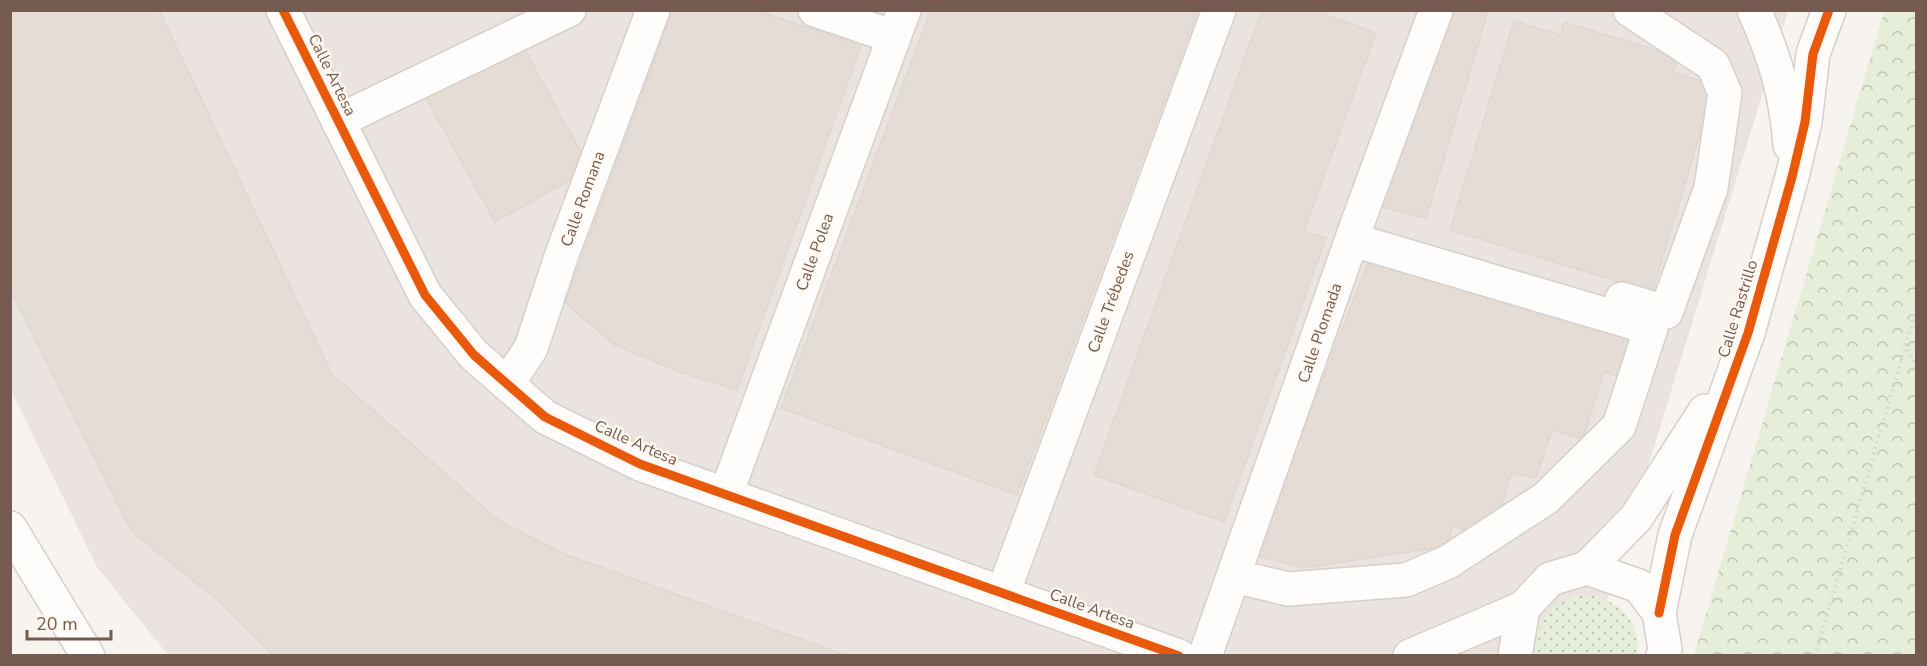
<svg xmlns="http://www.w3.org/2000/svg" width="1927" height="666" font-family="'Nunito Sans',sans-serif">
	<style>
		.industrial { fill: #eae3df }
		.grass { fill: url(#grass-dots) }
		.park { fill: url(#park-crowns) }
		.building { fill: #e4dcd5; stroke: #e0d7d0; stroke-width: 1.5 }
		.lines { fill: none; stroke-linecap: round; stroke-linejoin: round }
		.minor-casing { stroke: #d6d0ca; stroke-width: 36 }
		.path { stroke: #dad3cf; stroke-width: 4; stroke-dasharray: 1.5 4.5; stroke-linecap: butt }
		.minor { stroke: #fefdfc; stroke-width: 33 }
		.cycleway-casing { stroke: #fef8f1; stroke-width: 13 }
		.cycleway { stroke: #e8590c; stroke-width: 9 }
		.labels { text-anchor: middle; dominant-baseline: central; stroke-width: 4.5; stroke-linejoin: round; paint-order: stroke }
		.street-label { font-size: 16px; fill: #755a4f; stroke: #fef8f1 }
	</style>
	<defs>
		<pattern id="grass-dots" width="8" height="8" patternUnits="userSpaceOnUse" patternTransform="scale(1.5)"><rect width="8" height="8" fill="#e6eeda"/><path d="M2 2h.1M6 6h.1" fill="none" stroke="#bfc4b3" stroke-width="1.8" stroke-linecap="round"/></pattern>
		<pattern id="park-crowns" width="20" height="18" patternUnits="userSpaceOnUse" patternTransform="scale(1.5)"><rect width="20" height="18" fill="#e6eeda"/><path d="M2 6a3 3 0 1 1 6 0M12 15a3 3 0 1 1 6 0" fill="none" stroke="#bfc4b3"/></pattern>
	</defs>
	<rect width="100%" height="100%" fill="#f7f3ee"/>
	<path class="industrial" d="M11,11H1788L1590,655H168L97,567L11,390Z"/>
	<path class="grass" d="M1582,594C1615,597 1644,620 1636,655H1536C1533,623 1551,601 1582,594Z"/>
	<path class="park" d="M1884,11H1916V655H1694Z"/>
	<g class="building">
		<path d="M10,10H159L332,374L497,519L559,552L848,656H274L214,597L132,532L10,289Z"/>
		<path d="M673,10H756L861,46L737,390L677,371L615,345L565,303Z"/>
		<path d="M931,10H1198L1017,495L781,408Z"/>
		<path d="M1262,10H1324L1323,14L1376,33L1304,231L1326,238L1224,522L1094,475Z"/>
		<path d="M1446,10L1488,12L1426,218L1374,205Z"/>
		<path d="M1514,21L1560,35L1564,22L1679,57L1673,72L1715,85L1652,292L1450,230Z"/>
		<path d="M519,39L590,169L495,222L423,93Z"/>
		<path d="M1369,260L1635,333L1621,377L1604,372L1583,439L1552,430L1536,478L1511,473L1499,516L1470,532L1453,526L1447,546L1304,568L1255,555Z"/>
	</g>
	<g class="lines">
		<g class="minor-casing">
			<g id="minor">
				<path d="M283,10L425,295L474,355L545,417L640,464L1179,656"/>
				<path d="M815,10L894,37"/>
				<path d="M1754,10C1775,57 1786,94 1790,145"/>
				<path d="M338,121L569,10"/>
				<path d="M1622,299L1666,312L1711,188L1725,93L1713,65L1630,10"/>
				<path d="M507,384L531,348L561,257L653,10"/>
				<path d="M726,494L904,10"/>
				<path d="M10,528L88,656"/>
				<path d="M1587,568L1636,518L1705,411"/>
				<path d="M1234,576L1288,589L1406,580L1448,562L1546,498L1619,426L1651,328L1353,240"/>
				<path d="M1003,593L1219,10"/>
				<path d="M1659,613L1675,535L1748,333L1792,177L1805,122L1813,54L1829,10"/>
				<path d="M1205,656L1359,219L1436,10"/>
				<path d="M1410,656L1523,608"/>
				<path d="M1515,656L1523,608L1550,579L1587,568L1639,586L1659,613L1665,649L1663,656"/>
			</g>
		</g>
		<g class="path">
			<path d="M1906,344L1916,367"/>
			<path d="M1815,656L1916,309"/>
		</g>
		<use href="#minor" class="minor"/>
		<g class="cycleway-casing">
			<g id="cycleway">
				<path d="M283,10L425,295L474,355L545,417L640,464L1179,656"/>
				<path d="M1659,613L1675,535L1748,333L1792,177L1805,122L1813,54L1829,10"/>
			</g>
		</g>
		<use href="#cycleway" class="cycleway"/>
	</g>
	<g class="labels">
		<g class="street-label">
			<text transform="translate(332 75) rotate(64)">Calle Artesa</text>
			<text transform="translate(583 199) rotate(-70)">Calle Romana</text>
			<text transform="translate(815 252) rotate(-70)">Calle Polea</text>
			<text transform="translate(1111 302) rotate(-70)">Calle Trébedes</text>
			<text transform="translate(1738 309) rotate(-73)">Calle Rastrillo</text>
			<text transform="translate(1320 333) rotate(-71)">Calle Plomada</text>
			<text transform="translate(636 443) rotate(24)">Calle Artesa</text>
			<text transform="translate(1092 609) rotate(20)">Calle Artesa</text>
		</g>
	</g>
	<rect width="1927" height="666" fill="none" stroke="#755a4f" stroke-width="24"/>
	<path d="M27 630v9h84v-9" fill="none" stroke="#755a4f" stroke-width="3"/>
	<text x="36" y="630" font-size="18" fill="#755a4f" stroke="#fef8f1" stroke-width="4.5" paint-order="stroke">20 m</text>
</svg>
